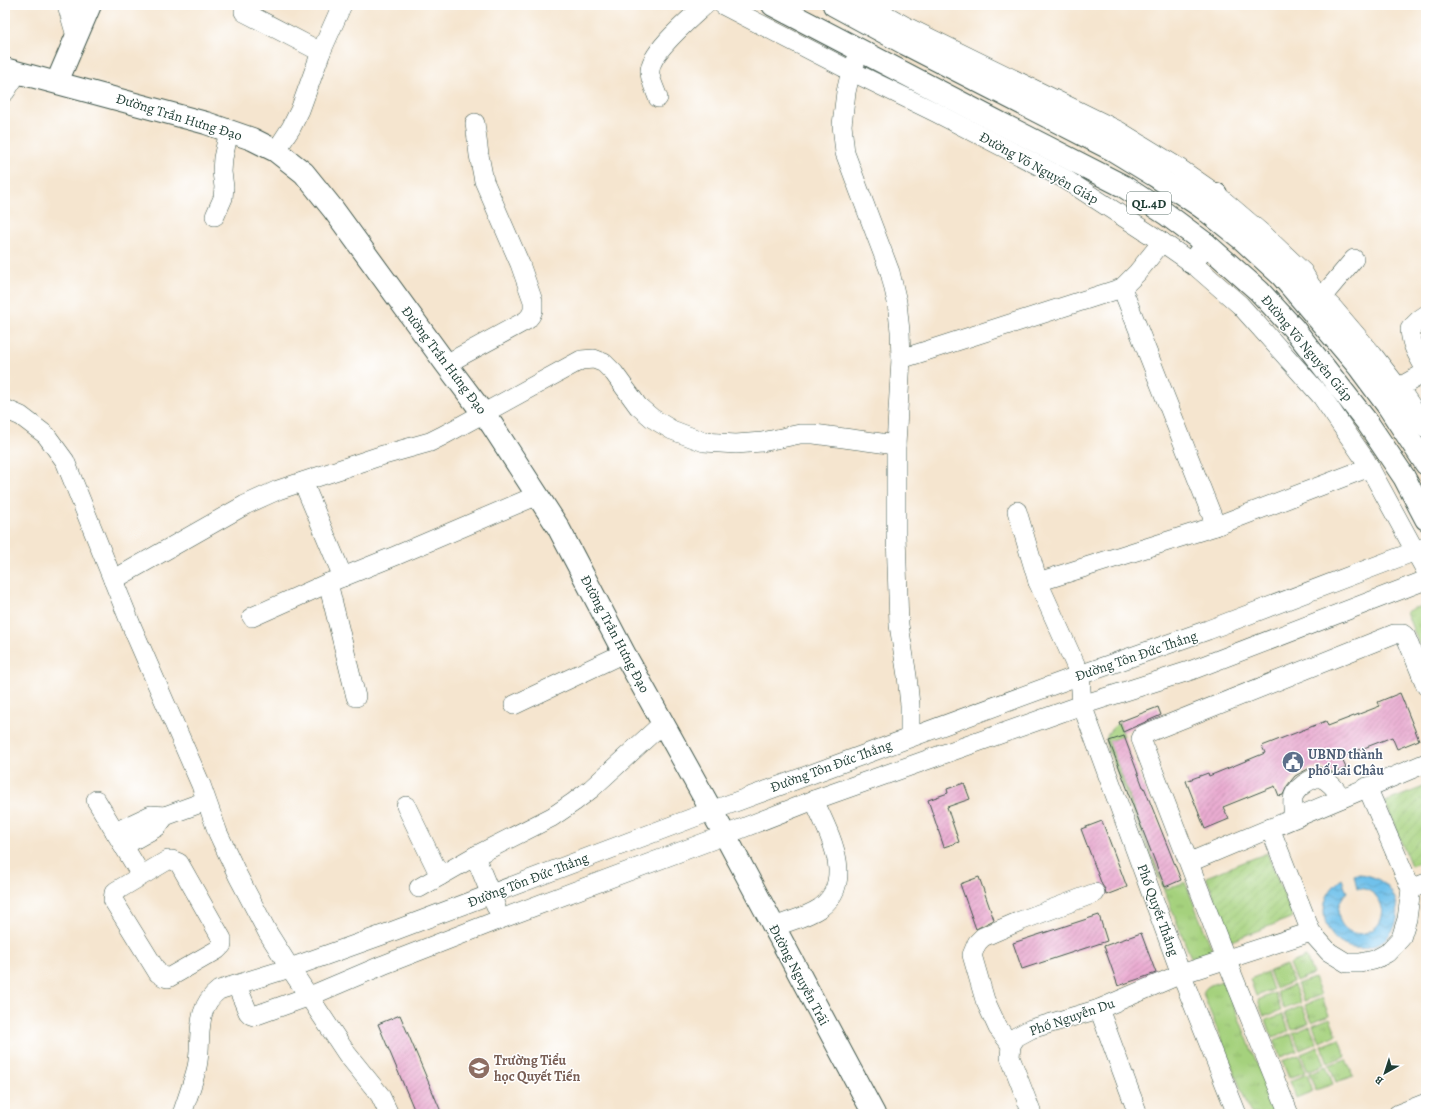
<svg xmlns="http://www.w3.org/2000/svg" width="1431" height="1119" font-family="Alegreya,serif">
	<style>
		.grass { fill: url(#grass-tufts); stroke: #628758 }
		.garden { fill: url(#garden-furrows); stroke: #628758 }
		.water { fill: url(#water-waves); stroke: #487f90 }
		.building { fill: url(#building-hatch) }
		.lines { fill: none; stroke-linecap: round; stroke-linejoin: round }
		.minor-casing { stroke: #3f564b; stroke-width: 20 }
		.major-casing { stroke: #3f564b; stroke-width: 24 }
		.highway-casing { stroke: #3f564b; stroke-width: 24 }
		.minor { stroke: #fff; stroke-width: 19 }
		.major { stroke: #fff; stroke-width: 22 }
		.highway { stroke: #fff; stroke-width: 22 }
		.labels { text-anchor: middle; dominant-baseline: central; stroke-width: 3; stroke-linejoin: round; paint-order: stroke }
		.shield { fill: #fff; stroke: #627771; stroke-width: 1 }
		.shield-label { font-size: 13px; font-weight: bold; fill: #1f3d34 }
		.street-label { font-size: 14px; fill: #1f3d34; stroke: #fff }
		.service-label { font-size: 14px; font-weight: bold; fill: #4e5e75; stroke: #fff; text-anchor: start }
		.education-label { font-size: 14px; font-weight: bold; fill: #785e54; stroke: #fff; text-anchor: start }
	</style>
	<defs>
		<pattern id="grass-tufts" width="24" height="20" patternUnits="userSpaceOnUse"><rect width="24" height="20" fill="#a5d17d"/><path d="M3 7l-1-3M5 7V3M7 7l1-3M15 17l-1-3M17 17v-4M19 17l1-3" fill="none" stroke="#8eb46d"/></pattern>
		<pattern id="garden-furrows" width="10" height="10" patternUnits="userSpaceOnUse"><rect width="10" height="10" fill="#a5d17d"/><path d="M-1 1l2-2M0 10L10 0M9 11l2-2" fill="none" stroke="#8eb46d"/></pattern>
		<pattern id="water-waves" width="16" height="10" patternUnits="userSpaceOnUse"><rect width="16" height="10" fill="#70c1eb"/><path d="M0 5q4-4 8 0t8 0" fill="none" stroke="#5b9ebf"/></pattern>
		<pattern id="building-hatch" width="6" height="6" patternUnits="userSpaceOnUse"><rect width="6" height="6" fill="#eaacd1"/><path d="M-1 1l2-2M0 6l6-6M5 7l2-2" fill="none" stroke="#bd8daa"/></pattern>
	</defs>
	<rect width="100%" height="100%" fill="#fff"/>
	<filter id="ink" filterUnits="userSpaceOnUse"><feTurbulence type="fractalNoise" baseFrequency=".025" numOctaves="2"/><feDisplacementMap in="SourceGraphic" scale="8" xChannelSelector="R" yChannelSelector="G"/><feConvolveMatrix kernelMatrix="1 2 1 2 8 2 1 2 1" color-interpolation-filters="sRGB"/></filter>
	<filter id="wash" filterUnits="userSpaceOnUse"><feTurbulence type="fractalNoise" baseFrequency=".012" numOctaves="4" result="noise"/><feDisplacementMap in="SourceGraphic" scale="16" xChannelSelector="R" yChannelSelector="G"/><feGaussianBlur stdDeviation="0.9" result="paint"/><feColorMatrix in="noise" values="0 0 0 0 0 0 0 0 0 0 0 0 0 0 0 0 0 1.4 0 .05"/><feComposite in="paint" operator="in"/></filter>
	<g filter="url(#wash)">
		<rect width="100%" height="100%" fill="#f5e5cf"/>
		<g class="grass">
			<path d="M1420,607L1424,609L1426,612V662L1406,612L1414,608Z"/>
			<path d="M1119,722L1124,736L1109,741L1127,790L1128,793L1166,889L1185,882L1214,954L1193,963L1107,746C1105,732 1110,731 1119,722Z"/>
			<path d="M1306,957L1313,974L1296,981L1289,964Z"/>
			<path d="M1286,965L1293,982L1276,989L1269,971Z"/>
			<path d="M1267,972L1273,990L1256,996L1250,979Z"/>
			<path d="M1314,978L1321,995L1304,1001L1297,984Z"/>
			<path d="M1222,981L1224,982L1227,988L1277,1114H1251L1203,994C1205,985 1214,984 1222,981Z"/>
			<path d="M1294,985L1301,1003L1284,1009L1277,992Z"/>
			<path d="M1275,993L1281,1010L1264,1017L1258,1000Z"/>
			<path d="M1322,998L1329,1015L1312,1022L1305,1005Z"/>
			<path d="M1302,1006L1309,1023L1292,1030L1285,1013Z"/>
			<path d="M1283,1014L1289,1031L1272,1037L1266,1020Z"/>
			<path d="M1330,1018L1337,1035L1320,1042L1313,1025Z"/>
			<path d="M1310,1026L1317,1043L1300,1050L1293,1033Z"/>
			<path d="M1291,1034L1297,1051L1280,1057L1274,1040Z"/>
			<path d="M1339,1039L1345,1056L1328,1063L1322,1046Z"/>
			<path d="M1318,1047L1325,1064L1308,1071L1301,1054Z"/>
			<path d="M1299,1055L1306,1072L1289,1078L1282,1061Z"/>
			<path d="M1346,1059L1353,1076L1336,1082L1329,1065Z"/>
			<path d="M1326,1066L1333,1084L1316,1090L1309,1073Z"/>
			<path d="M1307,1074L1313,1091L1296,1098L1290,1081Z"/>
		</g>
		<g class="garden">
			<path d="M1426,786V860L1411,866L1385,802Z"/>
			<path d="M1267,853L1293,917L1231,941L1206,877Z"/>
		</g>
		<path class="water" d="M1357,874C1402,875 1413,931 1373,946C1332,961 1304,906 1342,879L1347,892C1327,912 1344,941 1368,932C1393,922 1383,888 1357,888L1354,875Z"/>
		<g id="blocks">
			<g class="building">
				<path d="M1400,693L1419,740L1397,749L1392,737L1341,757L1346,768L1334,773L1320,767L1308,769L1295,776L1287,786L1283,795L1279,796L1275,786L1223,807L1229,819L1205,829L1186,781L1208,773L1209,776L1265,753L1262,746L1326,721L1328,726L1380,706L1378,702Z"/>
				<path d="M1158,707L1161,715L1123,732L1119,722Z"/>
				<path d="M1124,736L1143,787H1144L1181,880L1165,887L1128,793H1129L1109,741Z"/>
				<path d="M964,783L970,799L947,807L959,842L944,847L928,800L948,793L947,789Z"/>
				<path d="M1102,821L1127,887L1106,895L1105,889L1102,885L1081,829Z"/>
				<path d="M979,877L994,920L976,929L960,884Z"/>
				<path d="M1099,915L1107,941L1022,969L1013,943Z"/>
				<path d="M1141,933L1156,973L1118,986L1104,946Z"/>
				<path d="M400,1015L442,1114H416L378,1024Z"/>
			</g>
		</g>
	</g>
	<g filter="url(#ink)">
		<use href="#blocks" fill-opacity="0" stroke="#3f564b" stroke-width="1"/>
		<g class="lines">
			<g class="minor-casing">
				<g id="minor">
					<path d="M67,5L76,36"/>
					<path d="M723,5L851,71L935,112L1065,179L1162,242L1192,263L1240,305L1322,397L1366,461L1426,571"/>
					<path d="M868,5L905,26L1119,131L1176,166L1216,194L1264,235L1303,272L1311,286L1333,308L1373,355L1404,395L1426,428"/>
					<path d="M244,12L321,52"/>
					<path d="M856,61L851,71L846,92L842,125L845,153L890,272L897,302L900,331L901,359L896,445V535L899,625L907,676L910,705V737"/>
					<path d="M5,92L18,72"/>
					<path d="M658,98C656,91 649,78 650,71C650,52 690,19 705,5"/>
					<path d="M276,151L291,128L300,110L321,52L342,5"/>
					<path d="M215,216L223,198L224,187L222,172L223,158L229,131"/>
					<path d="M1122,288L1216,526"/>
					<path d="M1322,297L1354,259"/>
					<path d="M1426,315L1420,319L1410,329C1411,346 1418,355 1426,370"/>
					<path d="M901,359L1122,288L1137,273L1162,242"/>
					<path d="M446,364L527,320L531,315L533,310V301L520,264L484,181L479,155L475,123"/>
					<path d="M1398,388L1426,372"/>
					<path d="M5,409L21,416L46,435L65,461L132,627L201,785L218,833L238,876L268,933L290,968L347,1054L380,1095L389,1114"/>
					<path d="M303,482L343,577"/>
					<path d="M1017,511L1038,582L1080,675L1082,705L1181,974L1237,1114"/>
					<path d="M113,580L245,505L278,490L380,456L430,442L442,436L581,360L594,359L604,363L614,373L638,406L652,418L672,430L704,442L736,444L762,442L800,434H814L896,445"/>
					<path d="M1038,582L1216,526L1370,467"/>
					<path d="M328,583L356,697"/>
					<path d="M252,617L328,583L395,556L538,495"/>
					<path d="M514,705L624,653"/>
					<path d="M96,800L141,875"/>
					<path d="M406,806L440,876"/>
					<path d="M1294,818C1294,812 1292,805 1293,799C1293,790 1312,776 1321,778C1330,781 1337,791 1342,798"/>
					<path d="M1270,828L1311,932L1329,952L1347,963H1360L1374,960L1387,953L1401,938L1407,919L1411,889L1367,787"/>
					<path d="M115,832L151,815L165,816L206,801"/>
					<path d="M123,846L157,827L165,816"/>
					<path d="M475,856L496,907"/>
					<path d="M168,860H172L179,863L222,939V945L217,950L168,978L164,977L158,973L113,900L114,893L116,891Z"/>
					<path d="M1190,862L1426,763"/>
					<path d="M419,888L475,856L552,817L574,802L591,789L663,723"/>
					<path d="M1411,889L1426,883"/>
					<path d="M774,927C789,921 807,917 820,908C857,881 828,832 814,800"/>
					<path d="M237,986L248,1012L251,1015L254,1016L310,996L383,965L501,919L725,835L814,800L1082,705L1192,670L1426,580"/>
					<path d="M1099,1009L1138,1114"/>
					<path d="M1011,1045L998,1028L985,1000L972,955L977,943L983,937L1020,921L1095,893"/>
					<path d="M182,1114C187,1099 193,1083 197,1067C203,1040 193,1009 219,990L290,968L388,933L711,811L1080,675L1208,630L1426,547"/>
					<path d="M1032,1114L1010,1057L1011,1045L1016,1037L1031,1029L1099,1009L1181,974L1311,932"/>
					<path d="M1289,1114L1226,959L1141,739L1143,735L1147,733L1394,634H1403L1406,637L1426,686"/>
					<path d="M1398,1114L1426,1103"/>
				</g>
			</g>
			<g class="major-casing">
				<g id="major">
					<path d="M5,69L206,123L252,139L276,151L304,173L333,209L446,364L492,425L558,527L624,653L725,835L874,1114"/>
					<path d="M57,82L90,5"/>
				</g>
			</g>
			<g class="highway-casing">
				<g id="highway">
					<path d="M773,5L992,119L1123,186L1166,214L1206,244L1259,291L1294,329L1367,422L1404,477L1426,519"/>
					<path d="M834,5L906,44L1113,150L1154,175L1203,208L1243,240L1282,276L1359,367L1388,406L1426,464"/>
					<path d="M1203,208L1216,194"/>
					<path d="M1192,263L1206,244"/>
				</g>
			</g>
			<use href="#minor" class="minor"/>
			<use href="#major" class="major"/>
			<use href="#highway" class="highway"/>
		</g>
	</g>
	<defs>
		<g id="civic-disc" transform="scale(1.15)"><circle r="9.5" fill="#5c6f8a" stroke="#fff"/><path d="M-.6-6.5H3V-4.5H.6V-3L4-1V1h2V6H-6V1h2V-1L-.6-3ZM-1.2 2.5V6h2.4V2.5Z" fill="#fff"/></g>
		<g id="school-disc" transform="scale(1.15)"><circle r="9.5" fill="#8d6e63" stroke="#fff"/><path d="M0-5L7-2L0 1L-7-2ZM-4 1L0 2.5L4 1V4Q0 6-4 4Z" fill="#fff"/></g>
	</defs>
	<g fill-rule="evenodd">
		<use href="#civic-disc" x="1293" y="762"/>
		<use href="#school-disc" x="479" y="1068"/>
	</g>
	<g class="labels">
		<rect class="shield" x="1127" y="192" width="44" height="22" rx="3"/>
		<g class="shield-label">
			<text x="1149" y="203">QL.4D</text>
		</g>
		<g class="street-label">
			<text transform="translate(179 117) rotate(17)">Đường Trần Hưng Đạo</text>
			<text transform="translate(1039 168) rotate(29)">Đường Võ Nguyên Giáp</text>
			<text transform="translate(1307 348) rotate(50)">Đường Võ Nguyên Giáp</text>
			<text transform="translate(444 360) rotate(53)">Đường Trần Hưng Đạo</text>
			<text transform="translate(615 634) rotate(62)">Đường Trần Hưng Đạo</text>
			<text transform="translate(1136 656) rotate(-19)">Đường Tôn Đức Thắng</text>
			<text transform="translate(831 766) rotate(-20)">Đường Tôn Đức Thắng</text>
			<text transform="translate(528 880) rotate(-21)">Đường Tôn Đức Thắng</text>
			<text transform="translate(1158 910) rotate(70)">Phố Quyết Thắng</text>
			<text transform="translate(799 975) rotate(62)">Đường Nguyễn Trãi</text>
			<text transform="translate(1072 1017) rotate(-19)">Phố Nguyễn Du</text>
		</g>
		<g class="service-label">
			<text x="1308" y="754">UBND thành<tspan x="1308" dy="16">phố Lai Châu</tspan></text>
		</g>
		<g class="education-label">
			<text x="494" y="1060">Trường Tiểu<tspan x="494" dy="16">học Quyết Tiến</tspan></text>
		</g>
	</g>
	<rect width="1431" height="1119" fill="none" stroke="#fff" stroke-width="20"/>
	<g transform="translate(1385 1073) rotate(219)" stroke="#ffffff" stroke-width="3" paint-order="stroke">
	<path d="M0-3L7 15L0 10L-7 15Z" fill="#1f3d34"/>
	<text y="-6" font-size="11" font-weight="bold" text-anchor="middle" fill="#1f3d34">B</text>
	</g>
</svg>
